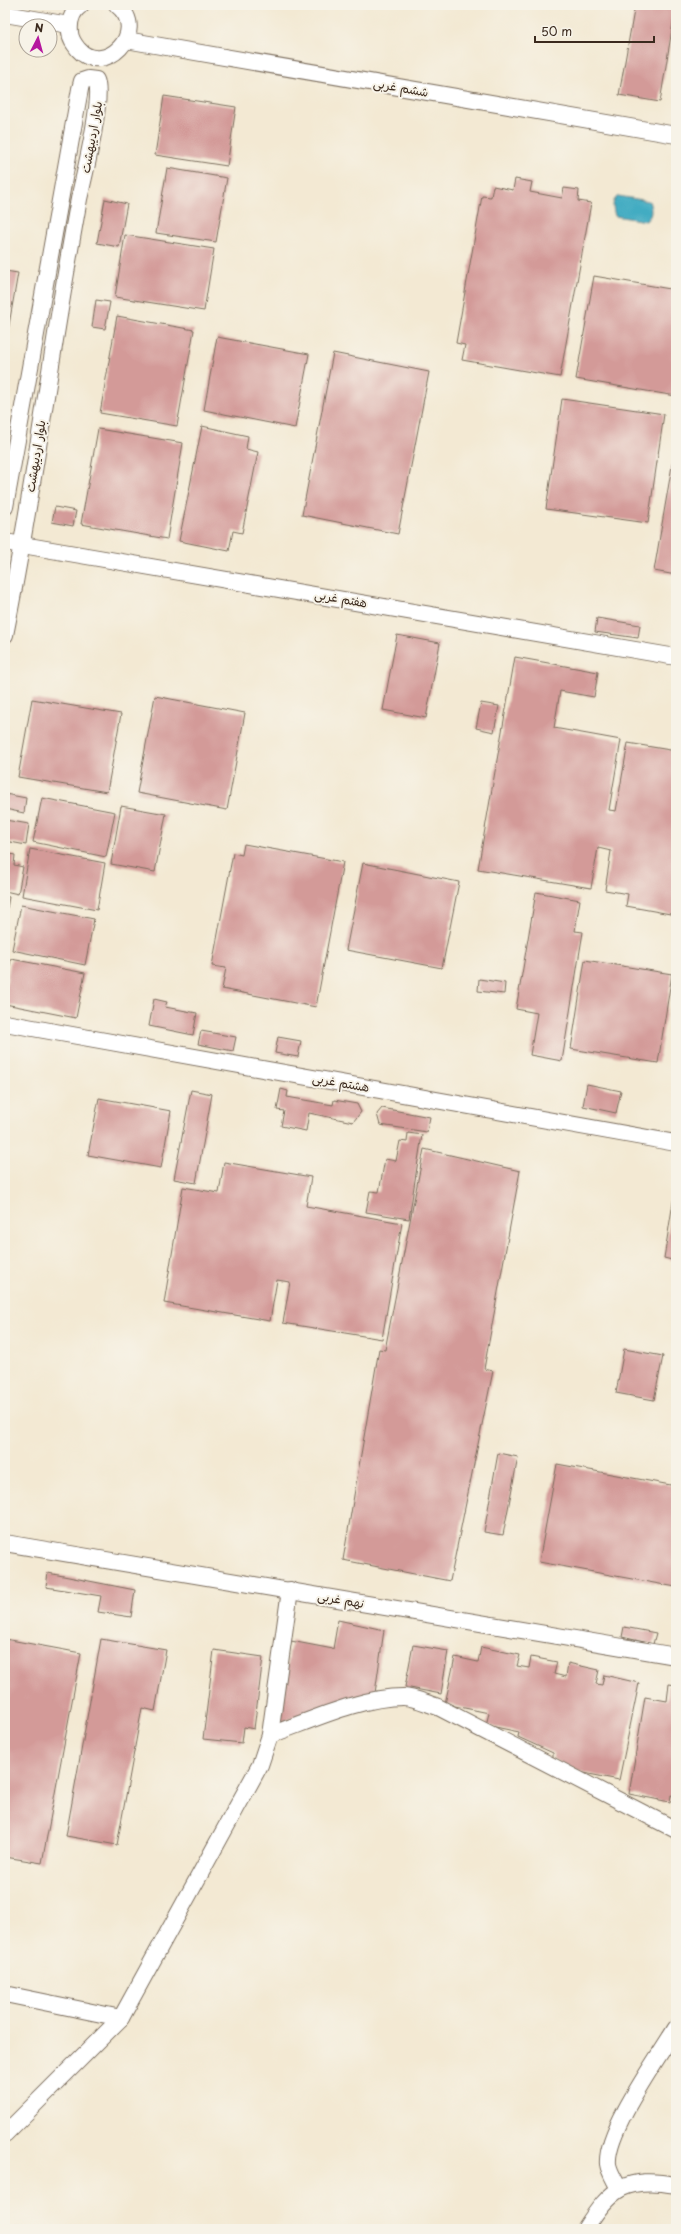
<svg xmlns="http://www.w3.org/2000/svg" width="681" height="2234" font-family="'Playpen Sans','Playpen Sans Arabic',sans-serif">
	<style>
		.water { fill: #43acc2; stroke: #3f6b70 }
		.building { fill: #d39a98 }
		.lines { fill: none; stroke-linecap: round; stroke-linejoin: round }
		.minor-casing { stroke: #7b6d5d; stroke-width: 18 }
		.minor { stroke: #fff; stroke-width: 16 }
		.labels { text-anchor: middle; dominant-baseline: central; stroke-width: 4; stroke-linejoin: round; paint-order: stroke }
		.street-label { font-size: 12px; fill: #3b2a1e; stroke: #f7f3e8 }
	</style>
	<rect width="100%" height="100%" fill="#f7f3e8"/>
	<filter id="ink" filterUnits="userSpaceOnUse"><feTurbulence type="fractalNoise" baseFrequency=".025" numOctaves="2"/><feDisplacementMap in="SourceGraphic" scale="8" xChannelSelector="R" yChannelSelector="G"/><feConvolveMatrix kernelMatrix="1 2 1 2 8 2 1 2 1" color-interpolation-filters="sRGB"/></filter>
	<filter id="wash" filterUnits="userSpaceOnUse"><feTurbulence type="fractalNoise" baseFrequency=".012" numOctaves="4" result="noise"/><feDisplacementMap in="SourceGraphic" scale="16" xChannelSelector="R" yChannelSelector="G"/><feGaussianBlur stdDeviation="0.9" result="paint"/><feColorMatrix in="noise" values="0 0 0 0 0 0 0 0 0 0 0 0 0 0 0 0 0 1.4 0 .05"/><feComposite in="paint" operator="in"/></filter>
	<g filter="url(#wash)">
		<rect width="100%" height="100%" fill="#f3e9d3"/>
		<path class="water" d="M618,196L649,201C652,210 652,214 646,221L615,216C613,208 611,202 618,196Z"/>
		<g id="blocks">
			<g class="building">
				<path d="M635,5H676L660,102L619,95Z"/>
				<path d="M164,96L236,107L227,166L155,155Z"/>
				<path d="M167,168L227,178L216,242L156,233Z"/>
				<path d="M515,179L532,182L530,192L562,198L564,188L579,190L578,201L591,203L560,377L462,360L465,345L456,343L482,196L491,197L493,186L513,190Z"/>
				<path d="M105,199L127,204L119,247L97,243Z"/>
				<path d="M125,235L214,249L204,311L115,297Z"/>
				<path d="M5,271L18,273L6,342H5Z"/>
				<path d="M594,276L676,290V396L576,379Z"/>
				<path d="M96,300L110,302L105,329L92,327Z"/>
				<path d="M117,316L194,330L177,426L100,413Z"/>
				<path d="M217,337L309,354L295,428L204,410Z"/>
				<path d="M333,353L429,372L398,534L302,515Z"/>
				<path d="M562,399L664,414L648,523L546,509Z"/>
				<path d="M202,426L248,436L246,449L258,452L242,533L233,531L229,551L179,541Z"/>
				<path d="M98,429L183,443L167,539L81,524Z"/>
				<path d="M675,448H676V575L654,571Z"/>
				<path d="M55,507L76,511L73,526L52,522Z"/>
				<path d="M597,618L640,625L638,638L595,632Z"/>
				<path d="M397,635L440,643L426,718L383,710Z"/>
				<path d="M515,657L598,672L594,697L560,691L554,728L621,740L609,810L616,811L628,743L676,751V915L626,906L628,894L605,890L611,851L598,848L591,888L478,869Z"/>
				<path d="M155,696L245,713L227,810L137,793Z"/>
				<path d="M32,699L121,714L107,792L18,777Z"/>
				<path d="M481,703L499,706L494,732L476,728Z"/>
				<path d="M5,794L26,798L24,813L5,809Z"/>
				<path d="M42,798L115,812L106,857L33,842Z"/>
				<path d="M121,806L166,814L155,872L111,864Z"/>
				<path d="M5,820L29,824L26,845L5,841Z"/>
				<path d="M244,844L343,862L316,1007L222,989L226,968L212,966L233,853L242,855Z"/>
				<path d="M30,849L105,863L97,910L22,896Z"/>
				<path d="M5,853L15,855L14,865L23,867L18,894L5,891Z"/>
				<path d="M363,863L459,882L442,968L346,950Z"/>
				<path d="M536,892L580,900L575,931L583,932L562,1061L530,1055L537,1013L516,1009Z"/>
				<path d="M5,896L9,897L6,914H5Z"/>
				<path d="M21,905L94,919L85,965L12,950Z"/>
				<path d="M11,959L85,973L76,1018L5,1004V991Z"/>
				<path d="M585,960L672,974L658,1063L571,1049Z"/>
				<path d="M479,979L505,983L504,994L478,991Z"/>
				<path d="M154,999L167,1002L165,1007L197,1013L193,1035L149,1026Z"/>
				<path d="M201,1031L236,1037L233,1051L198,1044Z"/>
				<path d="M278,1037L301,1041L298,1057L275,1053Z"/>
				<path d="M587,1084L621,1091L616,1113L583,1106Z"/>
				<path d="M281,1089L288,1091L287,1097L333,1105L334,1100L357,1104L361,1112L353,1122L309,1113L306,1131L281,1126L284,1111L277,1110Z"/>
				<path d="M191,1090L212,1094L196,1183L174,1179Z"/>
				<path d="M99,1098L171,1111L161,1168L88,1155Z"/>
				<path d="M382,1108L430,1117L427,1132L380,1125L377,1114Z"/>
				<path d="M408,1133L422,1135L409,1219L366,1212L370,1191L379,1192L385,1159L396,1161L400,1141L407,1142Z"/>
				<path d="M424,1149L520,1171L484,1369L493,1371L450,1581L343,1560L379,1349L385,1350Z"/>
				<path d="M224,1162L311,1177L306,1206L402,1223L382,1339L283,1323L290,1282L277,1280L270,1321L164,1303L183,1187L219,1193Z"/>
				<path d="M675,1190H676V1261L664,1258Z"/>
				<path d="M624,1349L663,1356L654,1400L616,1393Z"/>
				<path d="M498,1453L518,1457L503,1535L484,1532Z"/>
				<path d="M557,1464L676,1486V1587L539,1562Z"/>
				<path d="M48,1573L135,1590L131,1617L98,1612L101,1596L46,1587Z"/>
				<path d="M338,1620L384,1630L375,1693L280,1722L291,1641L333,1649Z"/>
				<path d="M624,1627L656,1633L653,1644L622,1637Z"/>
				<path d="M5,1639L81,1653L42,1863L5,1857Z"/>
				<path d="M101,1639L166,1650L155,1711L142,1708L117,1845L66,1836Z"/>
				<path d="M413,1645L448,1651L441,1694L405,1687Z"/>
				<path d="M481,1647L520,1655L517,1666L529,1668L531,1657L557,1662L554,1674L566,1677L568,1663L599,1670L596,1684L602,1685L604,1675L639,1683L619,1780L579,1772L553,1759V1753L518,1737L519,1732L486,1725L489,1713L445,1704L455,1657L478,1662Z"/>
				<path d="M214,1650L263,1657L254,1729L244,1727L242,1743L203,1739Z"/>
				<path d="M669,1684L676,1685V1805H674L675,1796L671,1795L670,1802L629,1794L645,1697L667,1701Z"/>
			</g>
		</g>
	</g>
	<g filter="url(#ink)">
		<use href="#blocks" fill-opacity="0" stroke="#7b6d5d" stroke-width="1"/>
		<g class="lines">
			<g class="minor-casing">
				<g id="minor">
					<path d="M81,5C72,11 69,22 70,32C70,39 74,44 78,49C103,78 151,32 117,5"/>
					<path d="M5,14L69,25"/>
					<path d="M126,40L676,135"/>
					<path d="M5,507L80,89L82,81L88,79L96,80C104,96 84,177 79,199C52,344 34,490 5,635"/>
					<path d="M5,542L676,657"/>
					<path d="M5,1023L676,1143"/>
					<path d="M5,1543L676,1656"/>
					<path d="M270,1735C310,1721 360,1697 403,1697C414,1697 428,1704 438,1707L676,1830"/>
					<path d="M5,1994L121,2018L260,1765L270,1735L290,1590"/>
					<path d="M5,2134L121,2018"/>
					<path d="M619,2189C616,2182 609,2172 608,2164C605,2131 658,2058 676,2028"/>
					<path d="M585,2229C611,2188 626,2176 676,2185"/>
				</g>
			</g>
			<use href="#minor" class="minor"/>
		</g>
	</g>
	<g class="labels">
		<g class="street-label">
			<text transform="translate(401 87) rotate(10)">ششم غربی</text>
			<text transform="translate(91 137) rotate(-80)">بلوار اردیبهشت</text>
			<text transform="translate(35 456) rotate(-81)">بلوار اردیبهشت</text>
			<text transform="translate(341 598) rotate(10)">هفتم غربی</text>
			<text transform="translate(341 1082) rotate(10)">هشتم غربی</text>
			<text transform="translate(341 1599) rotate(10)">نهم غربی</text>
		</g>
	</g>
	<rect width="681" height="2234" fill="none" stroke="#f7f3e8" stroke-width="20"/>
	<g transform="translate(38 38) rotate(6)"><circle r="19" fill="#f7f3e8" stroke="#aca397"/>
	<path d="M0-3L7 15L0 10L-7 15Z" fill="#b5179e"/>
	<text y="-6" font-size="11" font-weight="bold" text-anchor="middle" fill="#3b2a1e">N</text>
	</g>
	<path d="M535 36v6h119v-6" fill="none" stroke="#3b2a1e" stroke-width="2"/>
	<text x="541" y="36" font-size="12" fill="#3b2a1e" stroke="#f7f3e8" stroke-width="3" paint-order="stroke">50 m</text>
</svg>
